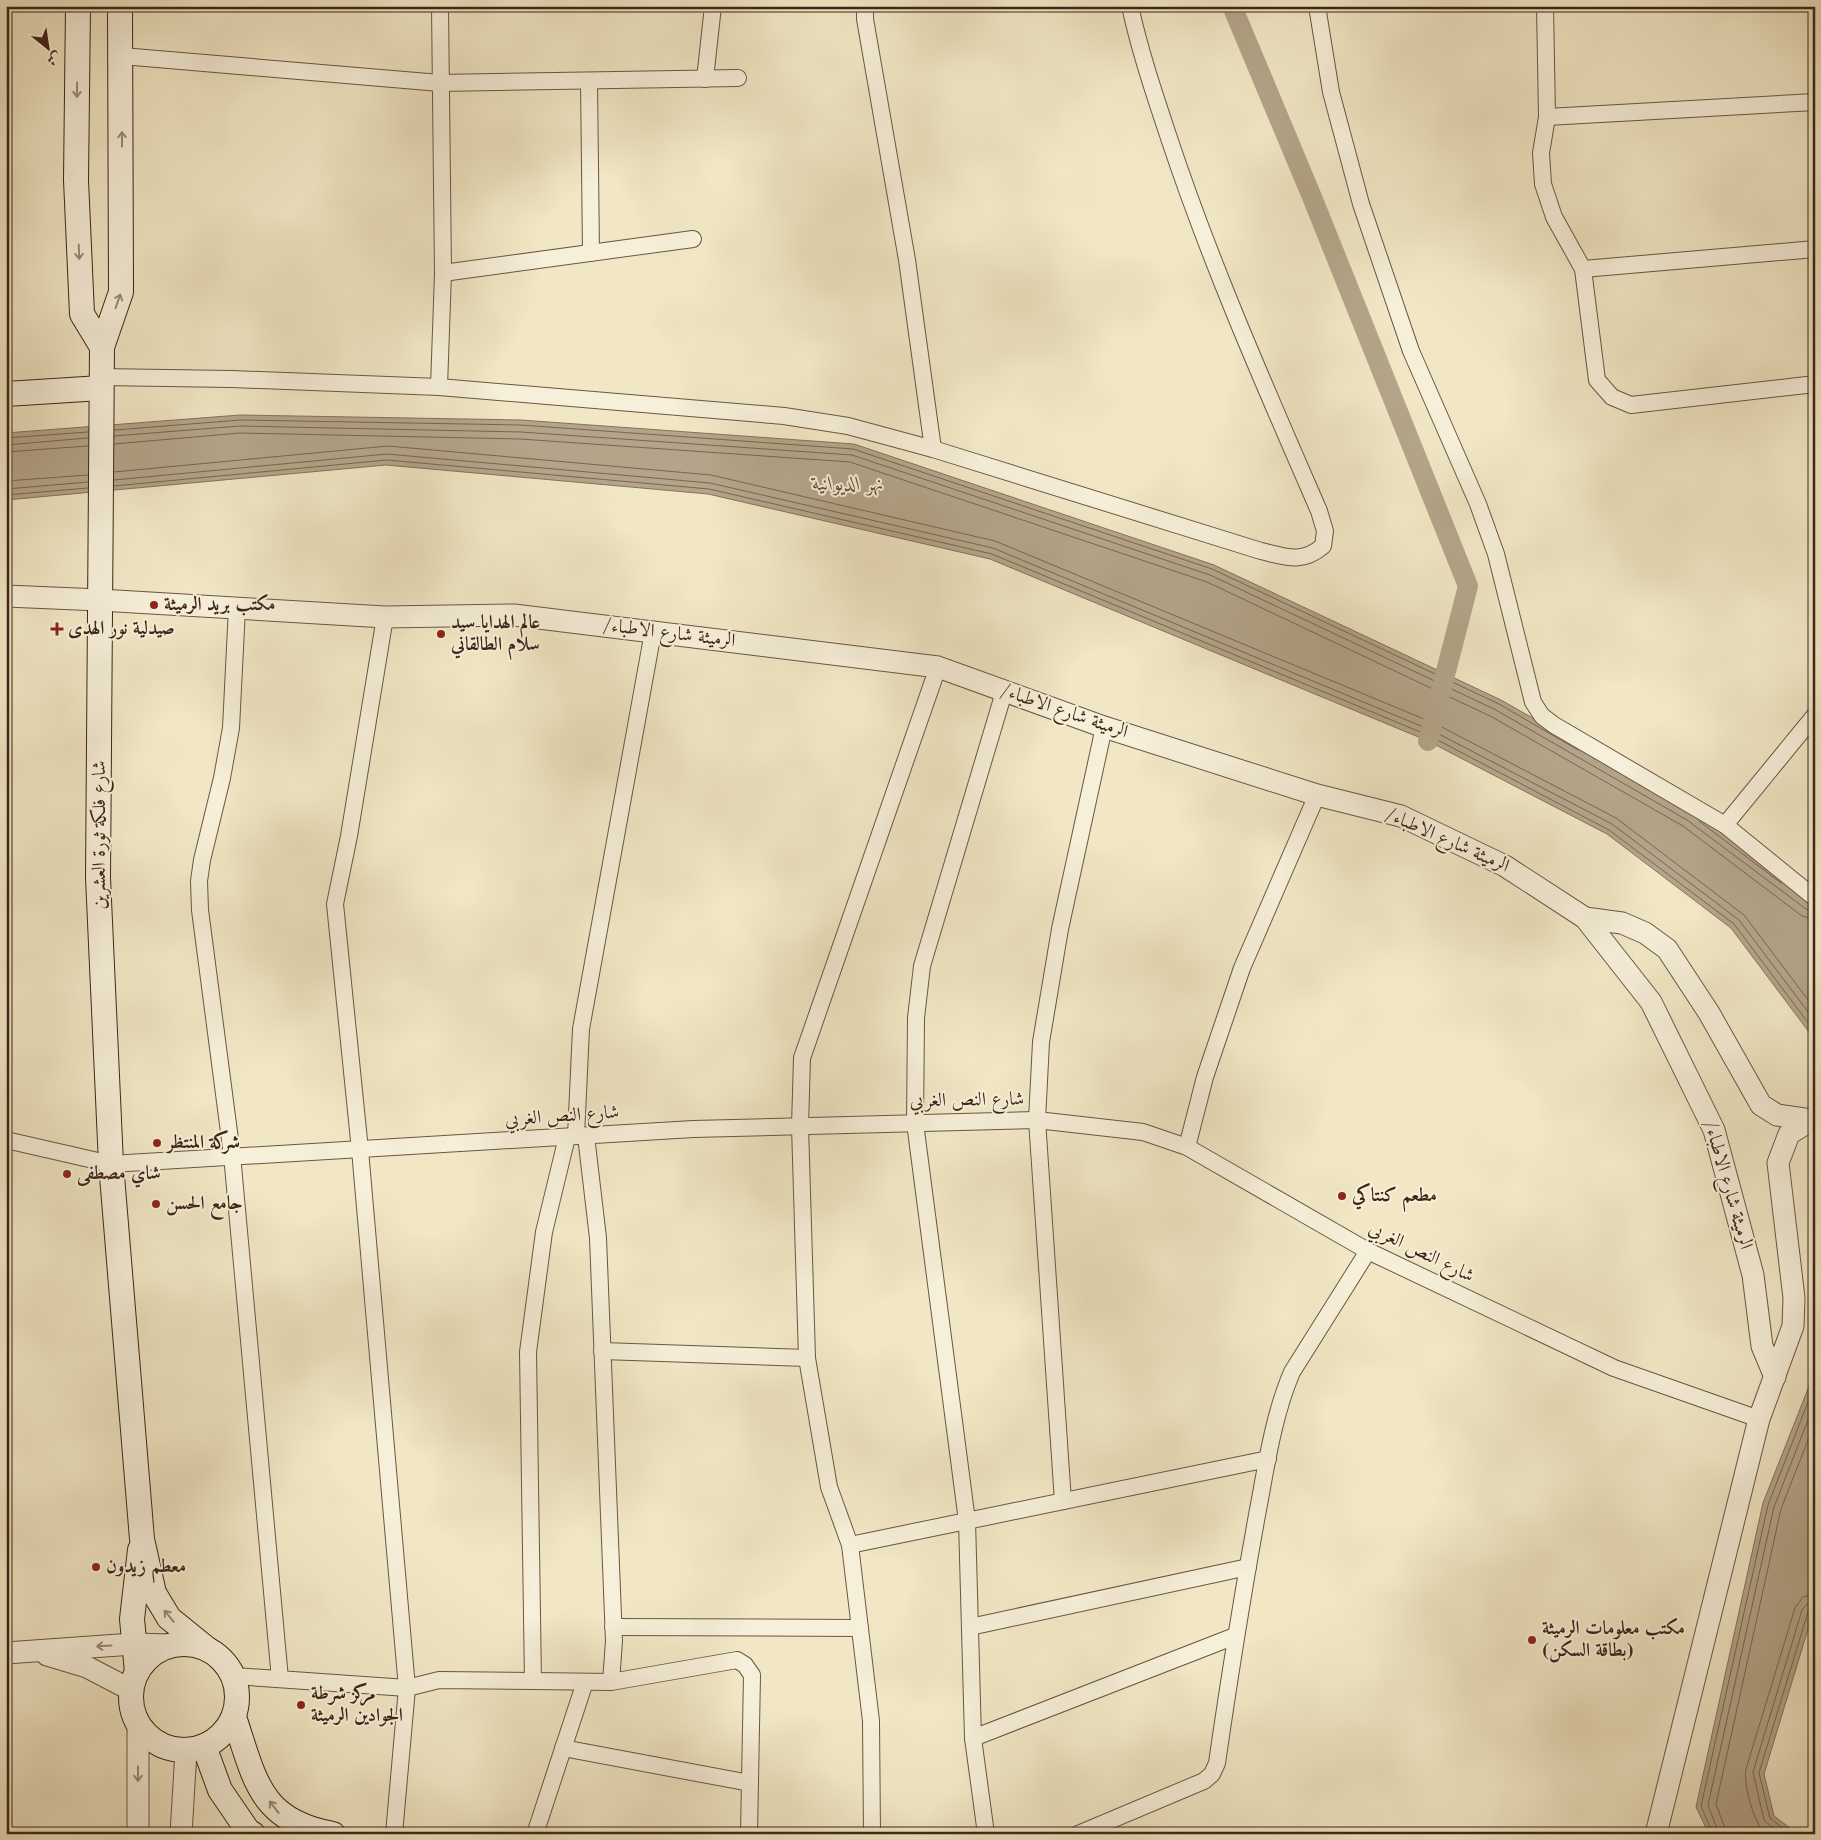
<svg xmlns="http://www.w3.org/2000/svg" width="1821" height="1840" font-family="'Old Standard TT',Amiri,serif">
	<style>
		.water { fill: #b4a58a; stroke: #85715c }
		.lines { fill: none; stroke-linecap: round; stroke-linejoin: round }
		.shore { stroke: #7a6451; stroke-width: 1 }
		.canal { stroke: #b4a58a; stroke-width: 20 }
		.minor-casing { stroke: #6c5543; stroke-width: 18 }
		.tertiary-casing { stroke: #6c5543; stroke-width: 23 }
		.secondary-casing { stroke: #3f2418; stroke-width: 26 }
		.minor { stroke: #f6efd9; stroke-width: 16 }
		.tertiary { stroke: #f6efd9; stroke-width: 21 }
		.secondary { stroke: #f6efd9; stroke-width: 24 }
		.oneway { stroke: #9a8a78 }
		.poi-dot { fill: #8f2418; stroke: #f6efd9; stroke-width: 2 }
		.labels { text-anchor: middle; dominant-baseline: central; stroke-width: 4; stroke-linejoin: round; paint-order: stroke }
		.poi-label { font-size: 19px; font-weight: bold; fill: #3f2418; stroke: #f6efd9; text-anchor: start }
		.street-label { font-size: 19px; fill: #3f2418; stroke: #f6efd9 }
		.water-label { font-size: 20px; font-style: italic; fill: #624b3a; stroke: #f6efd9 }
	</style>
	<rect width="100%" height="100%" fill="#f1e7c5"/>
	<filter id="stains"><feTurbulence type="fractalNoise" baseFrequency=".004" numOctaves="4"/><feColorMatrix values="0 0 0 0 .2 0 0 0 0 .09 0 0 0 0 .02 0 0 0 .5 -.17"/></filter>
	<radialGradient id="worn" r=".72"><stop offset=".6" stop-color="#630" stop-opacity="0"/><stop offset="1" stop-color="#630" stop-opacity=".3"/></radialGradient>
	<g class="water">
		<path d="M240,415L521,420L854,444L1214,565L1501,700L1694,810L1815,902V1040L1731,928L1607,834L1428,741L990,559L708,494L386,465L6,500V433Z"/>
		<path d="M1815,1371V1606L1764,1774L1774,1816L1798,1834H1709L1696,1807L1763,1503Z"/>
	</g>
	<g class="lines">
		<g class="shore">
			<path d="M115,430L240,420L521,425L853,449L1212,569L1499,704L1578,750"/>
			<path d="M114,436L240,426L521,432L852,455L1210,575L1496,710L1687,820L1806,909L1815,912"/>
			<path d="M6,438L88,432"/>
			<path d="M114,444L240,433L520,439L850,462L1207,582L1492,717L1683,826L1802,916L1815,919"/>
			<path d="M6,445L88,438"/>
			<path d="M6,452L88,446"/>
			<path d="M114,472L388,446L711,475L995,541L1436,724L1616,818L1744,915L1815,1009"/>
			<path d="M114,480L387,454L710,483L993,548L1433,731L1612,824L1739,920L1815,1021"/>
			<path d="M6,481L88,475"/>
			<path d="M114,486L387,460L709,489L992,554L1430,736L1609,830L1734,924L1815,1032"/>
			<path d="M6,489L88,482"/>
			<path d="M6,495L88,488"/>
			<path d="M1699,821L1781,883"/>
			<path d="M1713,1834L1701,1806L1768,1505L1815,1384"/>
			<path d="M1719,1834L1708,1805L1774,1507L1815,1402"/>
			<path d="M1727,1834L1716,1804L1781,1509L1815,1422"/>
			<path d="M1766,1834C1754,1825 1743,1784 1746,1769L1795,1608L1803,1597L1815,1594"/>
			<path d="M1779,1834L1764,1820L1753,1772L1802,1610L1807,1604L1815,1602"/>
			<path d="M1790,1834L1770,1818L1759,1773L1808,1612L1815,1608"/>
		</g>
		<path class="canal" d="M1232,6L1312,197L1468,586L1428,741"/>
		<g class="minor-casing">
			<g id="minor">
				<path d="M865,6V19L907,260L933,449"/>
				<path d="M1317,6L1331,92L1361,204L1411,351L1478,504L1496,554L1533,702L1542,716L1554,725L1725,825L1815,898"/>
				<path d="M1545,6L1547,117L1541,153L1543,184L1554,217L1583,269L1597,380L1612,397L1631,405L1815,384"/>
				<path d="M122,56L440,83L738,78"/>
				<path d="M705,79L713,6"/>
				<path d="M589,81L591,253"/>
				<path d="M1547,117L1815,102"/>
				<path d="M1583,269L1815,249"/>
				<path d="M443,273L693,239"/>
				<path d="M101,377L232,379L439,387L784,416L848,426L933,449L1261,551C1286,557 1302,564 1323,546L1325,531L1319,511C1266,389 1212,267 1170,141C1155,96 1140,52 1130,6"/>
				<path d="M439,387L443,273L440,6"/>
				<path d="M237,608L231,728L222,778L202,860L199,881L200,910L232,1155L280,1679"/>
				<path d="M385,617L349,836L335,904L360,1150L407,1688L394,1834"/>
				<path d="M1725,825L1815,715"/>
				<path d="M576,1136L581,1029L653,632"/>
				<path d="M586,1136L598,1238L614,1641L611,1682L737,1660L745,1665L752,1675L749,1834"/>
				<path d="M6,1140L111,1164L693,1129L1037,1120L1143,1132L1187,1147L1368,1251L1614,1368L1759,1419"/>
				<path d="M1187,1147L1205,1077L1242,968L1317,795"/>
				<path d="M602,1351L807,1358"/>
				<path d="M1063,1501L1037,1120L1041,1042L1060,929L1104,727"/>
				<path d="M850,1545L1268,1459"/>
				<path d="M613,1627L860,1628"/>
				<path d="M970,1627L1248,1567"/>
				<path d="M234,1676L407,1688L439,1680L533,1681L528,1352L544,1232L567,1137"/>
				<path d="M533,1681L611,1682"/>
				<path d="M973,1738L1235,1636"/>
				<path d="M563,1748L750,1783"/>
				<path d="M535,1834L585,1682"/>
				<path d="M872,1834L871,1721L850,1545L829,1487L807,1358L800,1126L802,1058L938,667"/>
				<path d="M986,1834L973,1738L967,1521L915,1123L916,1018L922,966L1004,692"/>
				<path d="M1078,1834L1204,1781L1212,1774L1217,1763C1229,1680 1242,1598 1257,1515C1266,1468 1273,1416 1292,1372L1368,1251"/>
			</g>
		</g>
		<g class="tertiary-casing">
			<g id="tertiary">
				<path d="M6,596L100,600L385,617L514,615L938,667L1104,727L1317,795L1401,816L1505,866L1585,918L1651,1002L1714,1130L1753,1275L1762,1346L1775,1377"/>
				<path d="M1585,918L1622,923L1645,933L1667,949L1709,1013L1761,1105L1777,1115L1811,1120"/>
				<path d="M6,1653L133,1644L170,1645"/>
				<path d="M47,1655L87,1667L131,1690"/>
				<path d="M138,1726V1834"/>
				<path d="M181,1834L186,1751"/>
				<path d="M1656,1834L1759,1419L1793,1326L1794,1298L1778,1163L1789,1134L1815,1118"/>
			</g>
		</g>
		<g class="secondary-casing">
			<g id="secondary">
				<path d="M78,6L76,180L82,314L102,347"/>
				<path d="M120,6L121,292L102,347L98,878L111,1164L142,1539L154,1593L169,1618L206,1648"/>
				<path d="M6,394L101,388"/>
				<circle cx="184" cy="1697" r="53"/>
				<path d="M137,1672L132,1619L140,1550"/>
				<path d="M234,1717C255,1779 259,1821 333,1834"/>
				<path d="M204,1746L220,1790L248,1831L253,1834"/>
			</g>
		</g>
		<use href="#minor" class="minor"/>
		<use href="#tertiary" class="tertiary"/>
		<use href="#secondary" class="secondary"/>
	</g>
	<defs><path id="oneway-shaft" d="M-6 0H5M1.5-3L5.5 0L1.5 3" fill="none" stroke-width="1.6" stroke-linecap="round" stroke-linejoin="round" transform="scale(1.25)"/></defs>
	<g class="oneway">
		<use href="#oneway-shaft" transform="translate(77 90) rotate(91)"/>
		<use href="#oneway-shaft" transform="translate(122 139) rotate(-90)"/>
		<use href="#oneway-shaft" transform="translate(79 252) rotate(88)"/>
		<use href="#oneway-shaft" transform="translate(118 301) rotate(-71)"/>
		<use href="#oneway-shaft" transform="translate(169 1616) rotate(-129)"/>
		<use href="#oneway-shaft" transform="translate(104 1646) rotate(177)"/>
		<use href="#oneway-shaft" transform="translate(138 1774) rotate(90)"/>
		<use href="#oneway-shaft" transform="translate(274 1807) rotate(-128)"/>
	</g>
	<g class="poi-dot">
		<circle cx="154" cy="605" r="5"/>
		<path d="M54.5 621.5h5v5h5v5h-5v5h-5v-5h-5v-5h5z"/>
		<circle cx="441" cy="634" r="5"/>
		<circle cx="157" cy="1143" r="5"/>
		<circle cx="67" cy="1174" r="5"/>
		<circle cx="1342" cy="1196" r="5"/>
		<circle cx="156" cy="1204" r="5"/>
		<circle cx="96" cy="1567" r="5"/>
		<circle cx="1532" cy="1640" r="5"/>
		<circle cx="301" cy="1705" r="5"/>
	</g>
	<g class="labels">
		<g class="poi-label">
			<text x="164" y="605">مكتب بريد الرميثة</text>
			<text x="451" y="623">عالم الهدايا سيد<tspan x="451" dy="22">سلام الطالقاني</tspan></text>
			<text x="68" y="629">صيدلية نور الهدى</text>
			<text x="167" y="1143">شركة المنتظر</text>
			<text x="77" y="1174">شاي مصطفى</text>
			<text x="1352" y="1196">مطعم كنتاكي</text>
			<text x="166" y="1204">جامع الحسن</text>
			<text x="106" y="1567">معطم زيدون</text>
			<text x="1542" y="1629">مكتب معلومات الرميثة<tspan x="1542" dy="22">(بطاقة السكن)</tspan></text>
			<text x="311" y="1694">مركز شرطة<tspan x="311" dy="22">الجوادين الرميثة</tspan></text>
		</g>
		<g class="street-label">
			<text transform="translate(669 634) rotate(7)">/الرميثة شارع الاطباء</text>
			<text transform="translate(1064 712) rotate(19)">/الرميثة شارع الاطباء</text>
			<text transform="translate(100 835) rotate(-90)">شارع فلكة ثورة العشرين</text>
			<text transform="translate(1447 841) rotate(24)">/الرميثة شارع الاطباء</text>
			<text transform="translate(967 1101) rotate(-1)">شارع النص الغربي</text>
			<text transform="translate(562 1117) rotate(-4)">شارع النص الغربي</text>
			<text transform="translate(1727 1185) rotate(74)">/الرميثة شارع الاطباء</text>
			<text transform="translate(1421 1253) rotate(26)">شارع النص الغربي</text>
		</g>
		<g class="water-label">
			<text x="848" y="485">نهر الديوانية</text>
		</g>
	</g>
	<rect width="1821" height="1840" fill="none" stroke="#f1e7c5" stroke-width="25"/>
	<rect x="8" y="8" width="1806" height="1825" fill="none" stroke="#3f2418" stroke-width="2.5"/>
	<rect x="12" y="12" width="1796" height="1815" fill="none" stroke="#3f2418"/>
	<g transform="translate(48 48) rotate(150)" stroke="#f6efd9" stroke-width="4" paint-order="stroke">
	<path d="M0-4L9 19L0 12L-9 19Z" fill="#3f2418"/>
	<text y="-8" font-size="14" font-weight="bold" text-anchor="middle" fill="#3f2418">ش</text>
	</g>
	<rect width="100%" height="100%" filter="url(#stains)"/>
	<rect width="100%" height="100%" fill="url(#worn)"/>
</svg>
